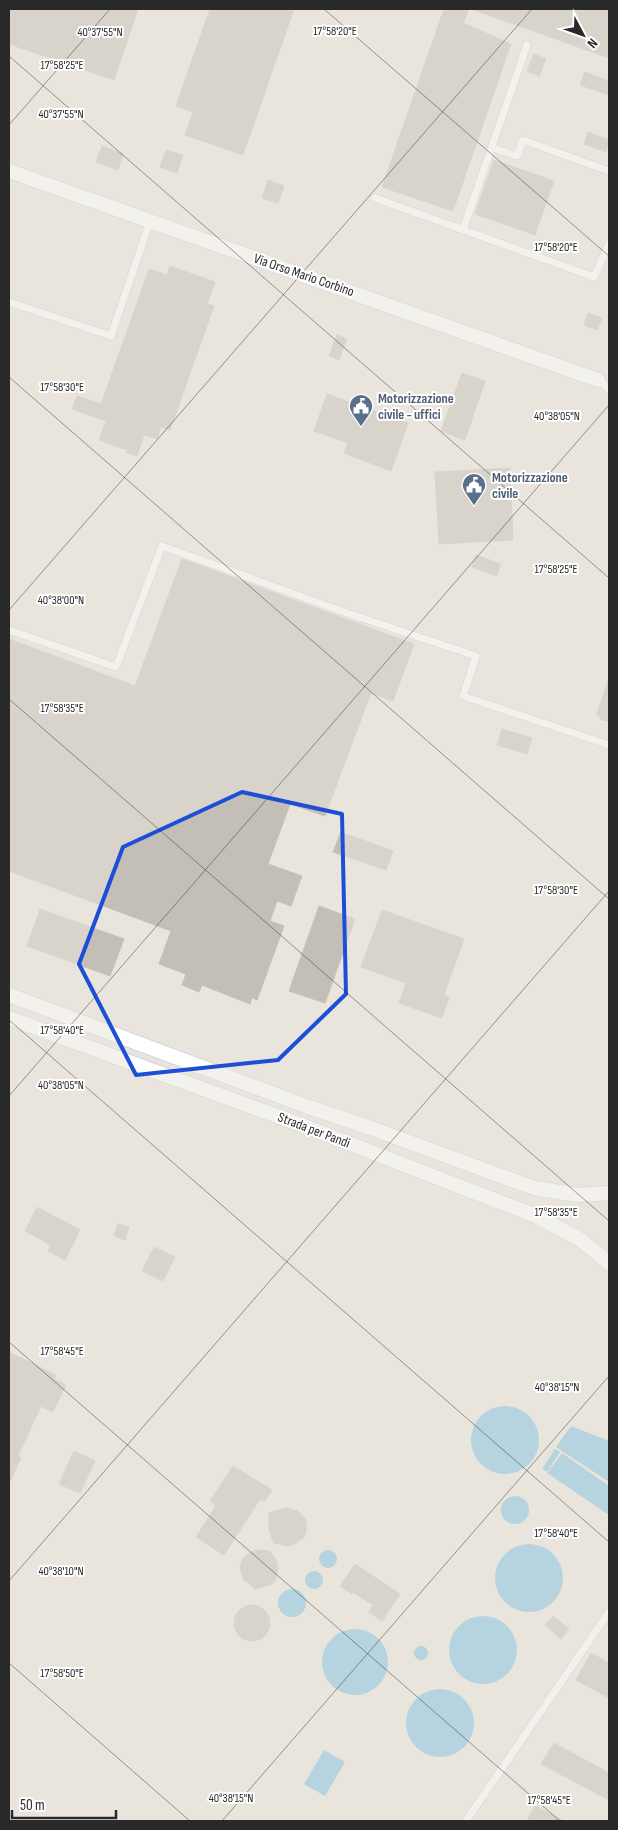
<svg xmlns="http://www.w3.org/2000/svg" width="618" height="1830" font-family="'Sofia Sans Condensed',sans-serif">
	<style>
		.water { fill: #76bee5 }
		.building { fill: #c3bfb7; stroke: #c5c1b6 }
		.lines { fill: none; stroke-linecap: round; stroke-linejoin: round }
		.service-casing { stroke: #d1d3e1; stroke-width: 9 }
		.minor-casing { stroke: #d1d3e1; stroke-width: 16 }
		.service { stroke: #fff; stroke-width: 7 }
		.minor { stroke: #fff; stroke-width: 14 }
		.marked { fill: none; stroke: #1d4ed8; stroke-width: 4; stroke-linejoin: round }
		.ticks { fill: none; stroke: #292929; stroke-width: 1; stroke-opacity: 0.45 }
		.labels { text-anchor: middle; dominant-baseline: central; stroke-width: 4; stroke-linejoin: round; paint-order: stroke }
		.street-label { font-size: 14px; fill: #292929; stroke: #fff }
		.service-label { font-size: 14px; font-weight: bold; fill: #4e5e75; stroke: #fff; text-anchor: start }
		.ticks-label { font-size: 12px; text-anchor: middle; fill: #292929; stroke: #fff; stroke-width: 4; stroke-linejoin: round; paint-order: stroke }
	</style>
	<rect width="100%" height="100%" fill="#eae5dc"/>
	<g class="water">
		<circle cx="505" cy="1440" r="34"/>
		<path d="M571,1426L609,1441V1482L556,1447Z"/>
		<path d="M555,1449L560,1452L547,1472L542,1469Z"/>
		<path d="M562,1453L609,1486V1515L547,1473Z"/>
		<circle cx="515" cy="1510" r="14"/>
		<circle cx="529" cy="1578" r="34"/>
		<circle cx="328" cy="1559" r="9"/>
		<circle cx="314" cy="1580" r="9"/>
		<circle cx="292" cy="1603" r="14"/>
		<circle cx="483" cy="1650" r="34"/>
		<circle cx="355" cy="1662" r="33"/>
		<circle cx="421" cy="1653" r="7"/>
		<circle cx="440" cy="1723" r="34"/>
		<path d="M324,1750L345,1762L325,1796L304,1784Z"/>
	</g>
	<g class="building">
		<path d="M9,9H138L114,80L9,44Z"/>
		<path d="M210,9H294L243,155L185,135L193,112L176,106Z"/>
		<path d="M444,9H469L463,23L511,44L453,211L382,187Z"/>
		<path d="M474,9H609V58L474,10Z"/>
		<path d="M534,54L546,59L539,76L527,71Z"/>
		<path d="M585,72L609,81V95L580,85Z"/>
		<path d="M588,132L609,140L606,152L584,144Z"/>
		<path d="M102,146L123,154L118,170L96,162Z"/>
		<path d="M166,150L183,155L177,173L160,167Z"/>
		<path d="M494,160L554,181L535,235L475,214Z"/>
		<path d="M268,180L284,186L278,203L262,198Z"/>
		<path d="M170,266L215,282L207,304L214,306L170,430L161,427L157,439L144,435L137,456L126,452L127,450L99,440L106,421L72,409L77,396L101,404L149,269L167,275Z"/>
		<path d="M588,313L602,318L597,330L584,325Z"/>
		<path d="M337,335L347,339L339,360L329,356Z"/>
		<path d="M462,373L485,381L465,440L441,431Z"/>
		<path d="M327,394L408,423L391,471L344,453L348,443L314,431Z"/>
		<path d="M510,468L513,540L439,544L435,472Z"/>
		<path d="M476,555L501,564L496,576L472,567Z"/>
		<path d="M182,559L414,644L393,701L371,693L325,816L290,804L268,864L302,876L291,906L277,901L270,921L284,926L257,1000L252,998L250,1004L202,985L199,992L182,985L186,974L159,964L171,931L9,871V639L135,686Z"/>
		<path d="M608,681H609V721L602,720L597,714Z"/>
		<path d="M502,729L532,738L527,754L497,745Z"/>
		<path d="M341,832L393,851L386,870L333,852Z"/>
		<path d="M319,906L355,919L325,1003L289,991Z"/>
		<path d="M40,909L124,939L110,976L27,946Z"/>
		<path d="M382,910L464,939L444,995L449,997L442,1018L399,1003L406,983L361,967Z"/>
		<path d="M37,1207L80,1230L65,1260L48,1251L51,1245L25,1231Z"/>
		<path d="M118,1224L129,1227L125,1240L114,1236Z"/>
		<path d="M154,1247L175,1257L163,1281L142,1271Z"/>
		<path d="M9,1352L56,1375L54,1379L66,1385L53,1412L41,1406L18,1456L21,1458L9,1484Z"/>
		<path d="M74,1451L95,1461L80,1493L59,1484Z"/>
		<path d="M233,1466L272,1490L265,1501L260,1499L224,1555L196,1537L216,1506L210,1501Z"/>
		<path d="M286,1508L298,1511L306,1520V1533L303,1538L293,1545L287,1546L274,1543L269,1531V1513Z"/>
		<path d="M257,1550L270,1551L277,1562L278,1569L275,1581L270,1585L255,1589L243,1579L240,1567L243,1558L251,1552Z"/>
		<path d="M355,1564L400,1594L382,1621L369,1612L373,1605L353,1592L352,1594L340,1586Z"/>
		<circle cx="252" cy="1623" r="18"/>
		<path d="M553,1616L569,1629L561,1639L545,1625Z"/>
		<path d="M591,1653L609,1663V1698L576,1680Z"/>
		<path d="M554,1743L609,1773V1800L541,1764Z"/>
		<path d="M535,1806L564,1821H527Z"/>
	</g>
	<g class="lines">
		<g class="service-casing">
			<g id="service">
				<path d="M492,148L517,156L523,140L609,171"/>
				<path d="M375,198L594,277L609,244"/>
				<path d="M463,230L527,45"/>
				<path d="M9,302L111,336L150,221"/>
				<path d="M598,380L609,389"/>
				<path d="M9,630L116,667L162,546L344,612L476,656L463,696L609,745"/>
				<path d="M466,1821L609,1612"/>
			</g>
		</g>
		<g class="minor-casing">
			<g id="minor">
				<path d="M9,171L598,380"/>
				<path d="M9,995L306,1106L368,1127L534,1188L578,1195L609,1193"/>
				<path d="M9,1018L307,1127L536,1216L581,1240L609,1263"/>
			</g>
		</g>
		<use href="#service" class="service"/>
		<use href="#minor" class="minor"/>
	</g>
	<path d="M0 0H618V1830H0ZM242,792L342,814L346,994L278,1060L136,1075L79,964L123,847Z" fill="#eae5dc" fill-opacity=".55" fill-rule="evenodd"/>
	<path class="marked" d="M242,792L342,814L346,994L278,1060L136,1075L79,964L123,847Z"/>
	<path class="ticks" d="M324,9L609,256M9,56L609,578M9,125L110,9M9,377L609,899M9,610L532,9M9,699L609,1221M9,1020L609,1542M9,1096L609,405M9,1342L560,1821M9,1581L609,891M9,1663L190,1821M222,1821L609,1376"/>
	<defs>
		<g id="civic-pin" transform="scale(1.25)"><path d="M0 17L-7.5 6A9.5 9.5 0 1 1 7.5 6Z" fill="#5c6f8a" stroke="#fff"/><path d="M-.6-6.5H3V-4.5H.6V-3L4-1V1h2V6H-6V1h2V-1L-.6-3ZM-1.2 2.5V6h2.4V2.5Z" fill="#fff"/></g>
	</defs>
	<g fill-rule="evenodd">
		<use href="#civic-pin" x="361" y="406"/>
		<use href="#civic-pin" x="474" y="485"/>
	</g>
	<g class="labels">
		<g class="street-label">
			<text transform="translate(304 275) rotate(19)">Via Orso Mario Corbino</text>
			<text transform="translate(314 1130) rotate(21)">Strada per Pandi</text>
		</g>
		<g class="service-label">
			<text x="378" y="398">Motorizzazione<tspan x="378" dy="16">civile - uffici</tspan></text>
			<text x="492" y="477">Motorizzazione<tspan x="492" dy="16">civile</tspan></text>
		</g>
	</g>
	<g class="ticks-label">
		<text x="335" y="35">17°58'20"E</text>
		<text x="100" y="36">40°37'55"N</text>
		<text x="62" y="69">17°58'25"E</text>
		<text x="61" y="118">40°37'55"N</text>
		<text x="556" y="251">17°58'20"E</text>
		<text x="62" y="391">17°58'30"E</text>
		<text x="557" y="420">40°38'05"N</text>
		<text x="556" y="573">17°58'25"E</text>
		<text x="61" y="604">40°38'00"N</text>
		<text x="62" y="712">17°58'35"E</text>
		<text x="556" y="894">17°58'30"E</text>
		<text x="62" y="1034">17°58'40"E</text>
		<text x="61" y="1089">40°38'05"N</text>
		<text x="556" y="1216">17°58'35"E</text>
		<text x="62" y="1355">17°58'45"E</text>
		<text x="557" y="1391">40°38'15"N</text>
		<text x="556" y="1537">17°58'40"E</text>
		<text x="61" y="1575">40°38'10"N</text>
		<text x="62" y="1677">17°58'50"E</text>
		<text x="231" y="1802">40°38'15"N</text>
		<text x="549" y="1804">17°58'45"E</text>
	</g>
	<rect width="618" height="1830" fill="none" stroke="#292929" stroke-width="20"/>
	<g transform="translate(583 35) rotate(131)" stroke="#ffffff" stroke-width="4" paint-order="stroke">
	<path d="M0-4L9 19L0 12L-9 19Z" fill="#292929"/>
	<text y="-8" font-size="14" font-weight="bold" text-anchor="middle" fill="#292929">N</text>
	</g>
	<path d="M12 1810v8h104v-8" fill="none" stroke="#292929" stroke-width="2.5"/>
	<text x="20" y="1810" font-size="15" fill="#292929" stroke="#ffffff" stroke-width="4" paint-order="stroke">50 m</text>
</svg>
